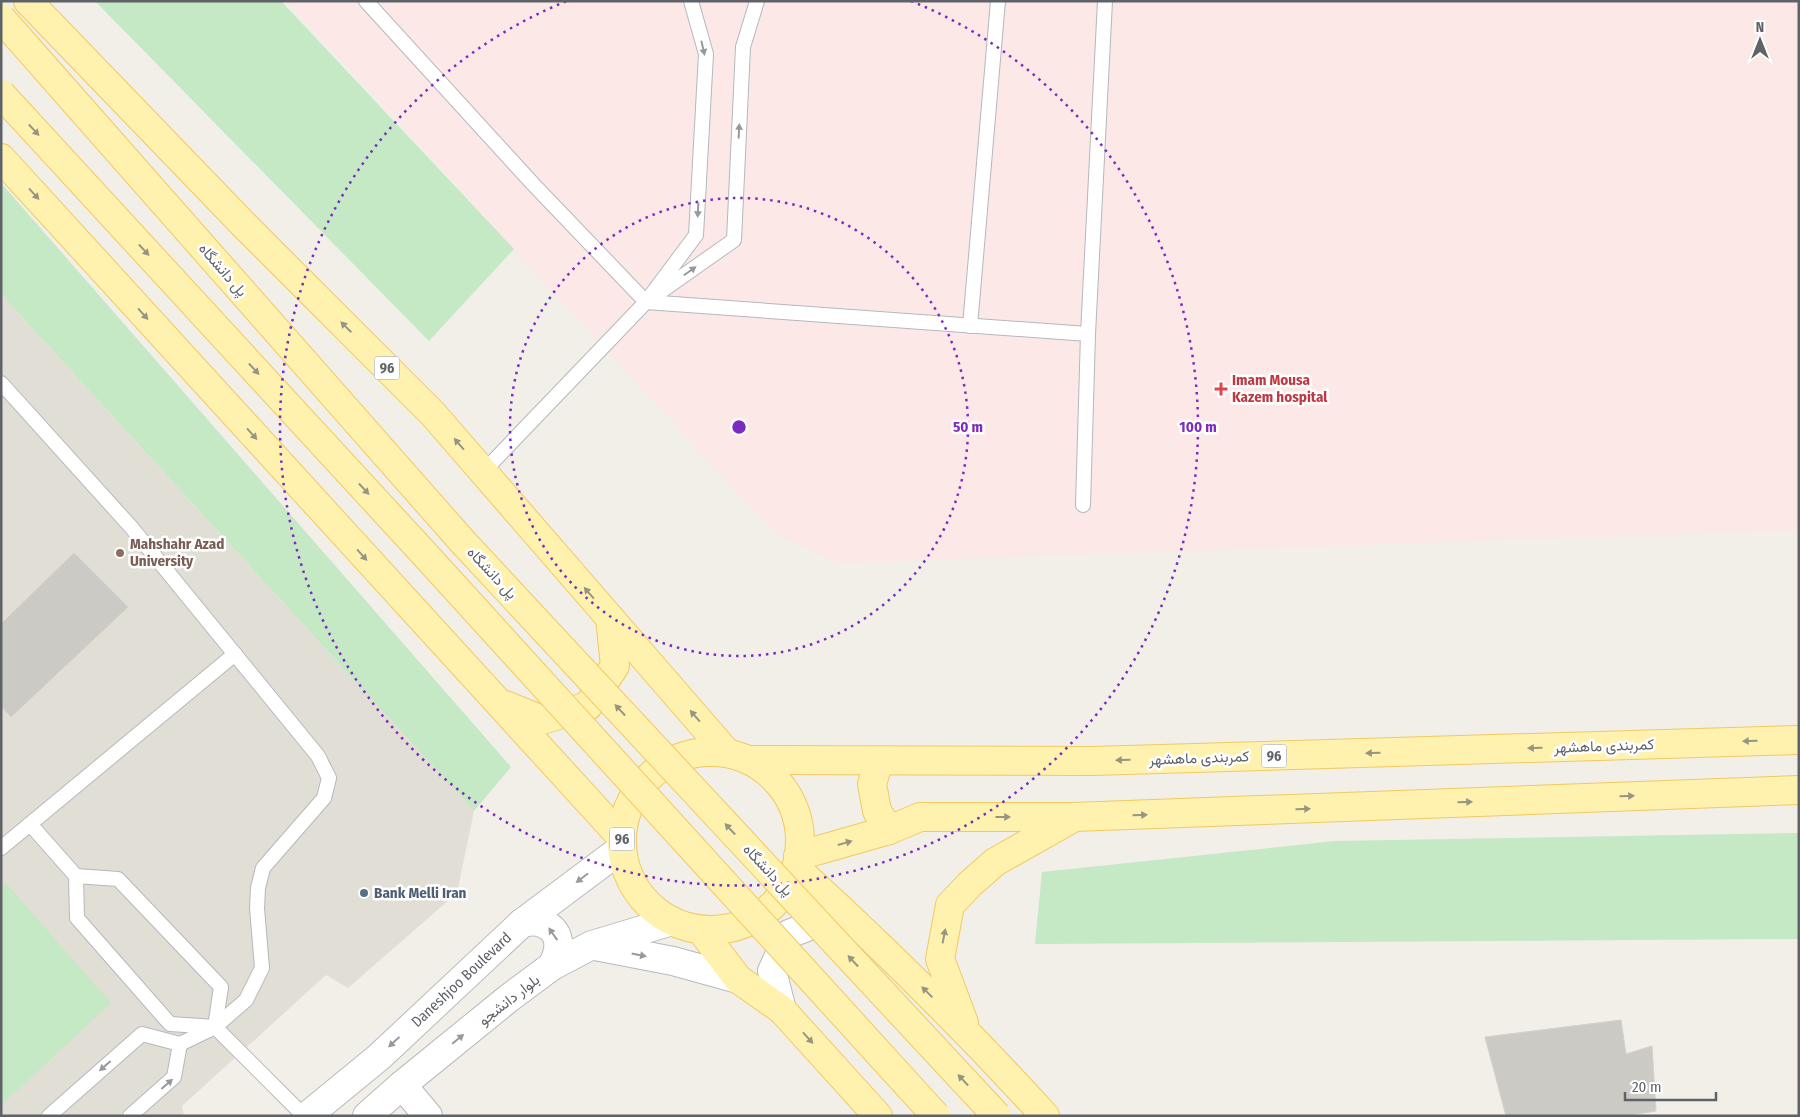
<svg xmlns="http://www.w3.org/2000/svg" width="1800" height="1117" font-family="'Fira Sans Condensed',Vazirmatn,sans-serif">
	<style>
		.education { fill: #e1ded6 }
		.medical { fill: #fce8e6 }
		.green { fill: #c5e8c5 }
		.building { fill: #cccac5; stroke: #d6d1c6 }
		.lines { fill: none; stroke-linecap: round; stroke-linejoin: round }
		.service-casing { stroke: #b5b8bc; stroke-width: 16 }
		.tertiary-casing { stroke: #b5b8bc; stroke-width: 30 }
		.secondary-casing { stroke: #b6babf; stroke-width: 30 }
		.primary-casing { stroke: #f2c960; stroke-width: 30 }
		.service { stroke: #fff; stroke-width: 14 }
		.tertiary { stroke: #fff; stroke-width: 28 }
		.secondary { stroke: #fff; stroke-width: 28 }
		.primary { stroke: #fff2af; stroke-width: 28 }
		.primary-bridge-casing { stroke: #f2c960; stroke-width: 30; stroke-linecap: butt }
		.primary-bridge { stroke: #fff2af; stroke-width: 28 }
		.oneway { fill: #979a9d }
		.oneway2 { fill: #979581 }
		.ring { fill: none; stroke: #7b2cbf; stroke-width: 2.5; stroke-dasharray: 2.5 5 }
		.health-dot { fill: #e0444e; stroke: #fff; stroke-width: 2 }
		.education-dot { fill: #8d6e63; stroke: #fff; stroke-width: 2 }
		.service-dot { fill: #5c6f8a; stroke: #fff; stroke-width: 2 }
		.labels { text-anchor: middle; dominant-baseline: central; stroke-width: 5; stroke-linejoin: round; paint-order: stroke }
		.shield { fill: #fff; stroke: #8f9295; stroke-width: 1 }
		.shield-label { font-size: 14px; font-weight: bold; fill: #5f6368 }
		.street-label { font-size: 15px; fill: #5f6368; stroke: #fff }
		.health-label { font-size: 15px; font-weight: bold; fill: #be3a42; stroke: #fff; text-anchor: start }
		.education-label { font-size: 15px; font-weight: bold; fill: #785e54; stroke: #fff; text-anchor: start }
		.service-label { font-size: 15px; font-weight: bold; fill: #4e5e75; stroke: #fff; text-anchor: start }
		.centre { fill: #7b2cbf; stroke: #fff; stroke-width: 2.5 }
		.ring-label { font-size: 15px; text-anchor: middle; font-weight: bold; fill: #7b2cbf; stroke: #fff; stroke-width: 5; stroke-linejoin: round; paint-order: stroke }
	</style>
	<rect width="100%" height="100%" fill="#f1efe8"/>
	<path class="education" d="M1,294L474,811L457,893L348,988L326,975L182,1106L184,1116H1Z"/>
	<path class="medical" d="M287,1H1799V530L837,563L775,534Z"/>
	<g class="green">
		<path d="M95,1H281L514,249L429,341Z"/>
		<path d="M1,183L511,767L474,811L1,294Z"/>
		<path d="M1799,833V939L1035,944L1042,872L1335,841Z"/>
		<path d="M5,882L111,1003L1,1105V885Z"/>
	</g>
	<g class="building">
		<path d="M74,553L128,607L11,717L1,706V624Z"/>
		<path d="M1621,1020L1626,1054L1652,1046L1656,1111L1625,1116H1506L1485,1037Z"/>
	</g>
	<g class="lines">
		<g class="service-casing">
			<g id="service">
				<path d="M366,1L533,184L646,302"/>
				<path d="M691,1L706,54L696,235L646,302L734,240L743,47L757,1"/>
				<path d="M970,326L998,1"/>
				<path d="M1088,334L1105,1"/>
				<path d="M1,383L131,527L318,756L329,778L324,798L263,868L258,888L257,908L262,968L246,1000L215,1027L180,1044"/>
				<path d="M483,472L646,302L1088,334L1083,505"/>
				<path d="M30,824L76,876"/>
				<path d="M1,848L235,654"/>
				<path d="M76,876L118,879L221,987L215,1027L170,1024L77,918Z"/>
				<path d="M215,1027L304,1116"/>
				<path d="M49,1116L142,1034L180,1044L174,1077L130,1116"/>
			</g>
		</g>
		<g class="tertiary-casing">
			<path id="tertiary" d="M402,1085L428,1116"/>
		</g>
		<g class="secondary-casing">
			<g id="secondary">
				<path d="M522,923C527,922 534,921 538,922C562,928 562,948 552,966"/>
				<path d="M595,946L673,961L738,979"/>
				<path d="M782,1010L772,971L789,934L827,919L837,922"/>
				<path id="s1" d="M307,1116L379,1057L522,923L621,849"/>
				<path d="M367,1116L402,1085L509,998L552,966L592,945L672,921"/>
			</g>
		</g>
		<g class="primary-casing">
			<g id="primary">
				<path d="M28,1L245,226L433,414L727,753"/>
				<path d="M1,158L622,838"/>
				<path d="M505,705L542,720L588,706L615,666L610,618"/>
				<circle cx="711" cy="841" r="89"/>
				<path d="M749,760L1092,761L1799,740"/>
				<path d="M879,761L872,784L877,811L889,830"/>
				<path d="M798,856L889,830L920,817H1074L1799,790"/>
				<path d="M796,868C883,947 966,1029 1045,1116"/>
				<path d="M701,930L738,979L782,1010L878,1116"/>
				<path d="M964,1023L940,959L950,905L970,884L995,862L1073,818"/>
			</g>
		</g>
		<use href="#service" class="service"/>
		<use href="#tertiary" class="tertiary"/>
		<use href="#secondary" class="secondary"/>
		<use href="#primary" class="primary"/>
		<g class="primary-bridge-casing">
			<g id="primary-bridge">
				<path d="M1,18L462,541L997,1116"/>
				<path d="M1,94L430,560L936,1116"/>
			</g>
		</g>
		<use href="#primary-bridge" class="primary-bridge"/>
	</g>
	<defs><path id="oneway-solid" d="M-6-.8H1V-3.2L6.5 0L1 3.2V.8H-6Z" transform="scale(1.25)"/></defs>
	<g class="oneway">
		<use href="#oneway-solid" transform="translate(703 48) rotate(77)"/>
		<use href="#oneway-solid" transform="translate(739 131) rotate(-87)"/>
		<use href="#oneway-solid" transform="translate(698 210) rotate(93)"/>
		<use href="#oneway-solid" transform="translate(690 271) rotate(-35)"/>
		<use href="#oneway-solid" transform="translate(582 878) rotate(143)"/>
		<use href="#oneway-solid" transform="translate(553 934) rotate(-125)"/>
		<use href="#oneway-solid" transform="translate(639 955) rotate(11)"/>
		<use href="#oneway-solid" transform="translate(458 1039) rotate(-39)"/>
		<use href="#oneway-solid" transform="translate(394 1042) rotate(137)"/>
		<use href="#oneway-solid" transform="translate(105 1066) rotate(139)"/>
		<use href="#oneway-solid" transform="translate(167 1084) rotate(-41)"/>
	</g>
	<g class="oneway2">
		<use href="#oneway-solid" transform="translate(34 130) rotate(47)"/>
		<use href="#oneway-solid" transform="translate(34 194) rotate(48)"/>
		<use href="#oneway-solid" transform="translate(144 250) rotate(47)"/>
		<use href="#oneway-solid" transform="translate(143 314) rotate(48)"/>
		<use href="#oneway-solid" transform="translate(346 327) rotate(-135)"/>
		<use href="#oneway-solid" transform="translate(254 369) rotate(47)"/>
		<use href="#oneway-solid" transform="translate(252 434) rotate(48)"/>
		<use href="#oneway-solid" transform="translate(459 444) rotate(-131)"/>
		<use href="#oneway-solid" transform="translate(364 489) rotate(47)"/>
		<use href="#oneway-solid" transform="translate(362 555) rotate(48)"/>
		<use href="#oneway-solid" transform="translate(589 593) rotate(-131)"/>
		<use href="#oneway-solid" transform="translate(620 710) rotate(-133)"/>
		<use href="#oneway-solid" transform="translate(695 716) rotate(-131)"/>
		<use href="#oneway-solid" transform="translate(1750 741) rotate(178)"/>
		<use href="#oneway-solid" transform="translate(1535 748) rotate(178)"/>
		<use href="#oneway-solid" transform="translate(1373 753) rotate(178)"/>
		<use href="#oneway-solid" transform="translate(1123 760) rotate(178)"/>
		<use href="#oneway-solid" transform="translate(1627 796) rotate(-2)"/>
		<use href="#oneway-solid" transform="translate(1465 802) rotate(-2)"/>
		<use href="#oneway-solid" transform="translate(1303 809) rotate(-2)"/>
		<use href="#oneway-solid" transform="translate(1140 815) rotate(-2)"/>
		<use href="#oneway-solid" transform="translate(1003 817)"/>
		<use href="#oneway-solid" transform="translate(730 829) rotate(-133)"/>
		<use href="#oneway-solid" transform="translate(845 843) rotate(-16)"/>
		<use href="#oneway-solid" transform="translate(944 936) rotate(-79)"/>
		<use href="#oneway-solid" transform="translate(853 961) rotate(-133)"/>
		<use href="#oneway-solid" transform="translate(927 992) rotate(-135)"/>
		<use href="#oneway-solid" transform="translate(808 1038) rotate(48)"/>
		<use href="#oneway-solid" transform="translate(963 1080) rotate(-133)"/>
	</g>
	<g class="ring">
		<circle cx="739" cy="427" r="229"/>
		<path d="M911 1A459 459 0 1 1 567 1"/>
	</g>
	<path class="health-dot" d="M1218.5 381.5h5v5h5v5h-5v5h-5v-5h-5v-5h5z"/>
	<circle class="education-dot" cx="120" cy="553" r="5"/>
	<circle class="service-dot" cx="364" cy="893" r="5"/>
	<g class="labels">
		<g class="shield">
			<rect x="374.5" y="356.5" width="25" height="23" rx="4"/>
			<rect x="1261.5" y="744.5" width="25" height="23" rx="4"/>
			<rect x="609.5" y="827.5" width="25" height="23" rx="4"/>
		</g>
		<g class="shield-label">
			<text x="387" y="368">96</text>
			<text x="1274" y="756">96</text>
			<text x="622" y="839">96</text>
		</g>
		<g class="street-label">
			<text transform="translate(223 270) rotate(49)">پل دانشگاه</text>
			<text transform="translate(492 573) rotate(47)">پل دانشگاه</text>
			<text transform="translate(1604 746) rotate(-2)">کمربندی ماهشهر</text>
			<text transform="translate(1199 758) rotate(-2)">کمربندی ماهشهر</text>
			<text transform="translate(768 870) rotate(47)">پل دانشگاه</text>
			<text stroke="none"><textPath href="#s1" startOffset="206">Daneshjoo Boulevard</textPath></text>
			<text transform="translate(509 1000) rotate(-38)">بلوار دانشجو</text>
		</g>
		<g class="health-label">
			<text x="1232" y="380">Imam Mousa<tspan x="1232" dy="17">Kazem hospital</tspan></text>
		</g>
		<g class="education-label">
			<text x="130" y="544">Mahshahr Azad<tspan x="130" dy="17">University</tspan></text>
		</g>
		<g class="service-label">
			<text x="374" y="893">Bank Melli Iran</text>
		</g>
	</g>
	<circle cx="739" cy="427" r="8" class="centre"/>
	<g class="ring-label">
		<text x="968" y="432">50 m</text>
		<text x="1198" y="432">100 m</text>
	</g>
	<rect width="1800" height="1117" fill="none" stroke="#5f6368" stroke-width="5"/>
	<g transform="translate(1760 40)" stroke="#ffffff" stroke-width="4" paint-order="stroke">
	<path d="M0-4L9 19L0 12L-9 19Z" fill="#5f6368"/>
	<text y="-8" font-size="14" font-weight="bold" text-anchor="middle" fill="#5f6368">N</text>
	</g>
	<path d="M1625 1092v8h91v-8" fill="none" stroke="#5f6368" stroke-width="2.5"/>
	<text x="1632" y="1092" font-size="15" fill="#5f6368" stroke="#ffffff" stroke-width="4" paint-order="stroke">20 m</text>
</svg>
